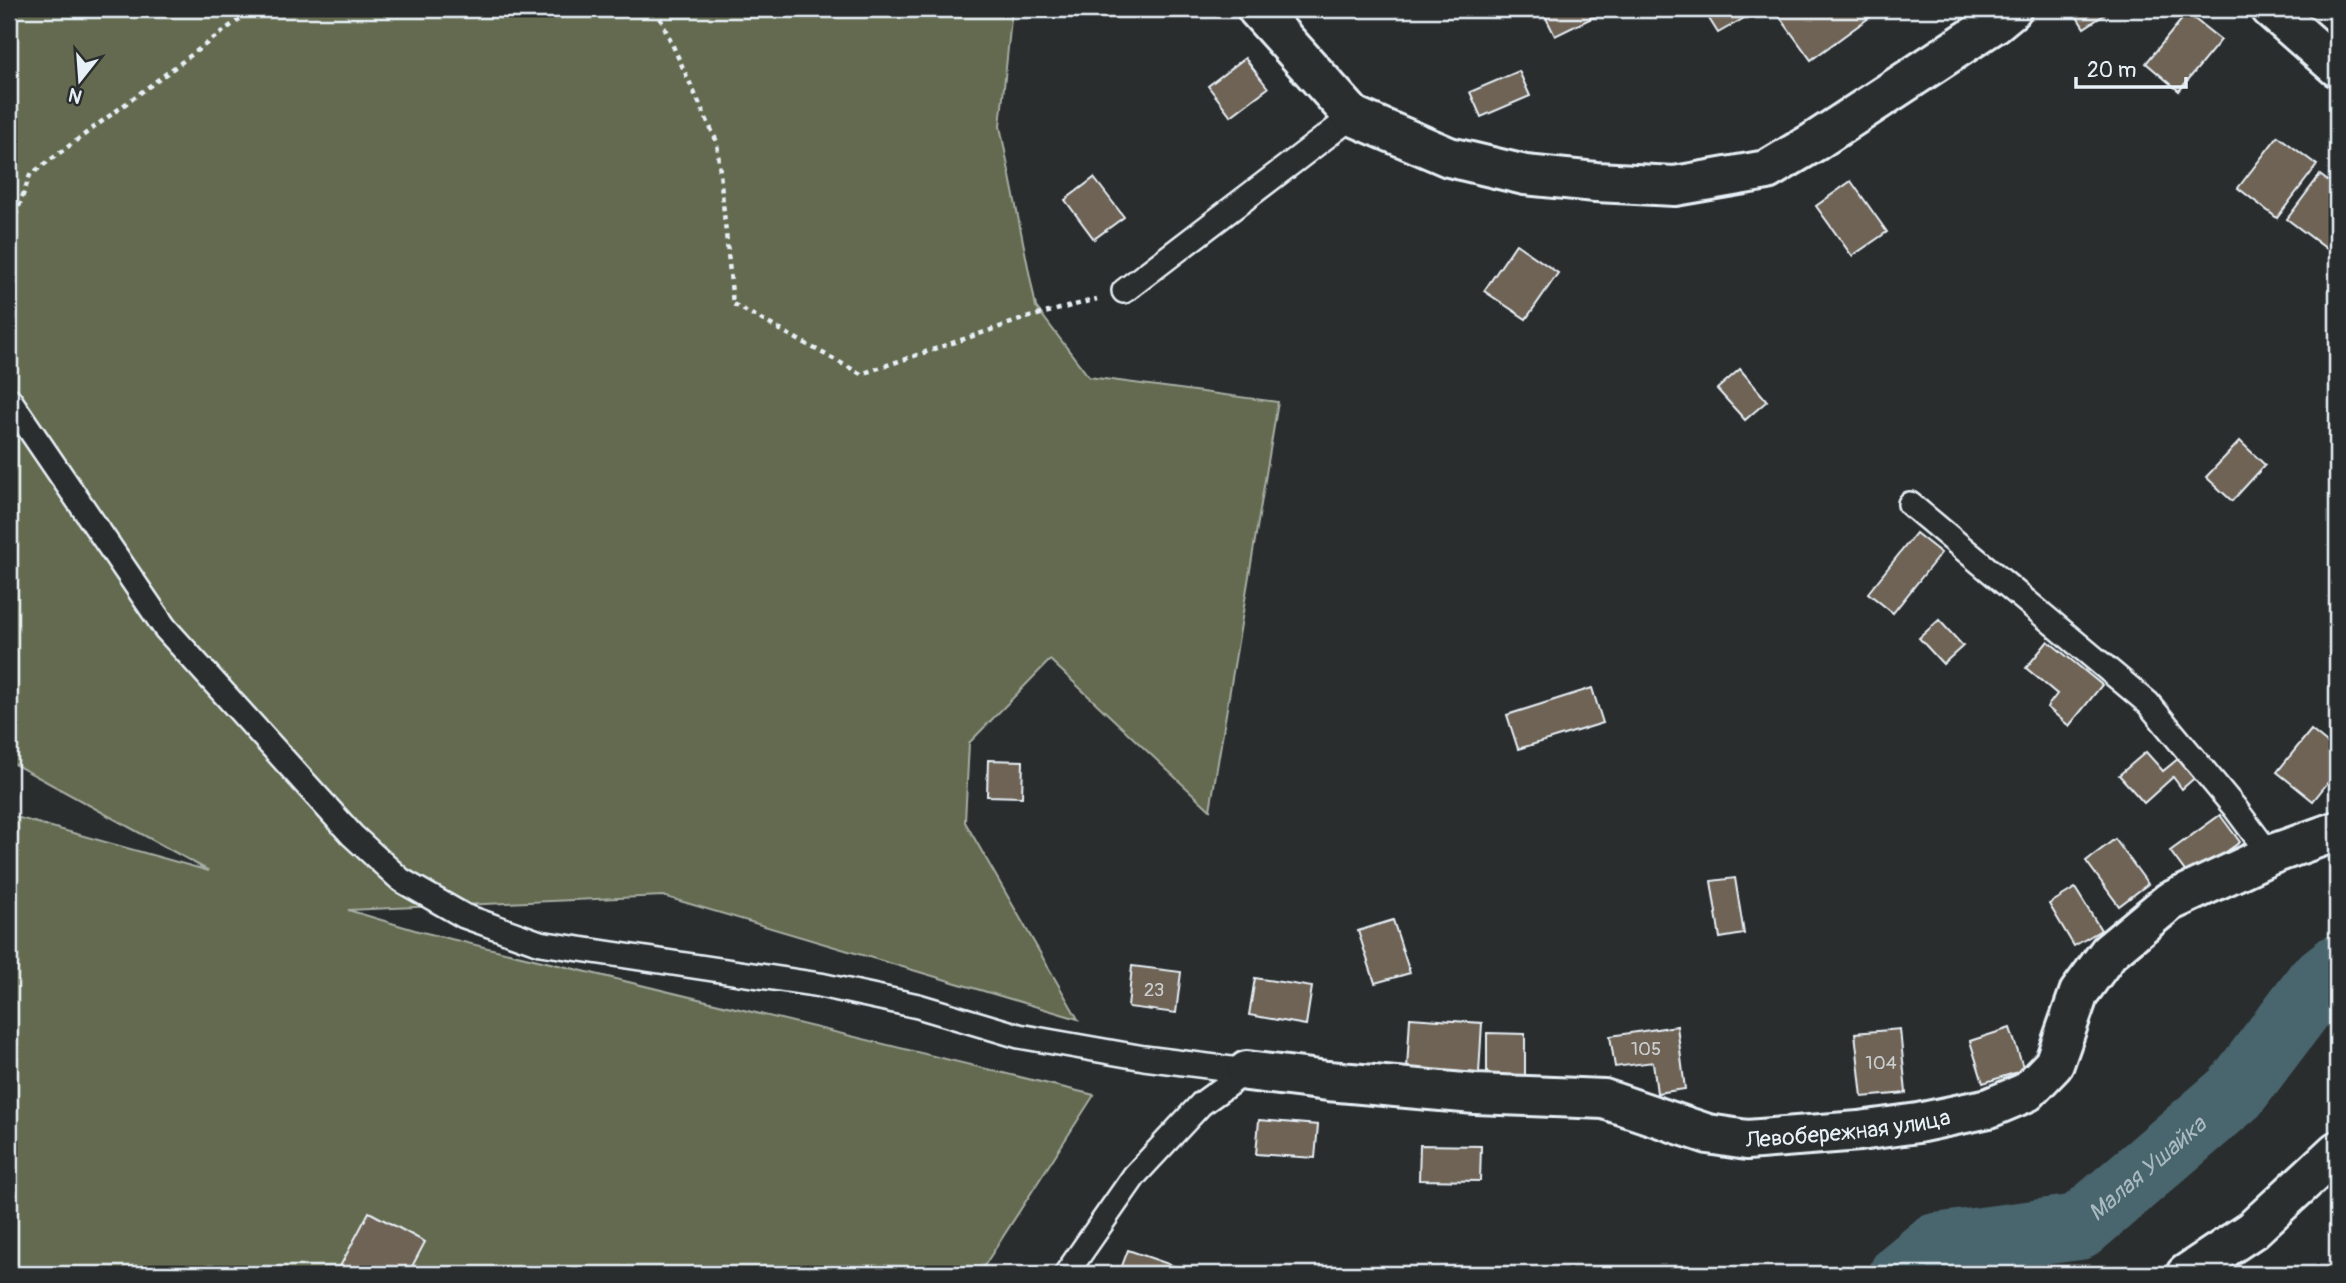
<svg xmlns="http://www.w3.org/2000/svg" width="2346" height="1283" font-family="Pangolin,sans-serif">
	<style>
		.green { fill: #646a4f; stroke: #a6aea4; stroke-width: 2 }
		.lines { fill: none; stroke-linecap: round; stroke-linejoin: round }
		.river { stroke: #48656d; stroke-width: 66 }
		.building { fill: #6e6355; stroke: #e8f1f8; stroke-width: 2 }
		.lane-casing { stroke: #e8f1f8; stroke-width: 28 }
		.street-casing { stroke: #e8f1f8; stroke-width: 44 }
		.secondary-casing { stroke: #e8f1f8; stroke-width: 44 }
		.path { stroke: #e8f1f8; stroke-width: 4.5; stroke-dasharray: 5 5; stroke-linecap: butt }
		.lane { stroke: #2a2d2e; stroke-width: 23 }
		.street { stroke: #2a2d2e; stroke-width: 38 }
		.secondary { stroke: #2a2d2e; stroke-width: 38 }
		.labels { text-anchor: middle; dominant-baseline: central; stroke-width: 5; stroke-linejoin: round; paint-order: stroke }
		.number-label { font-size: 19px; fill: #cacecf }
		.street-label { font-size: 23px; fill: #e8f1f8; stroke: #2a2d2e }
		.water-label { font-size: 24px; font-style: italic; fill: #a8b9c0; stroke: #2a2d2e }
	</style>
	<rect width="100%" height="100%" fill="#2a2d2e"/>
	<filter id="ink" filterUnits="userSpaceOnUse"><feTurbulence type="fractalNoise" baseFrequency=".0143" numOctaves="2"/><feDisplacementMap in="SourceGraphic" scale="14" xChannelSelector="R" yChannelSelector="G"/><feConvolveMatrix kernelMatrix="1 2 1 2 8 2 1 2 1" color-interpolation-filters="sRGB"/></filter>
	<g filter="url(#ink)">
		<path class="green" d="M9,9H1012L1000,126L1036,307L1089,377L1278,402L1210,810L1050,660L969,743L965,822L1078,1019L663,896L348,910L418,931L1094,1095L979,1274H9V815L209,871L14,764L9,757Z"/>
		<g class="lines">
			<path class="river" id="s1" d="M1902,1274L1936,1246L2079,1227L2235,1093L2318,983L2337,968"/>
		</g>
		<g class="building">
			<path d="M1549,9H1610L1555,36L1543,12Z"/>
			<path d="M1703,9H1760L1718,33Z"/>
			<path d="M1774,9H1881L1811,60Z"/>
			<path d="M2072,9H2104L2107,13L2084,28Z"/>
			<path d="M2187,13L2221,40L2179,91L2146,63Z"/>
			<path d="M1245,58L1268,88L1231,116L1208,86Z"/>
			<path d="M1519,71L1530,96L1481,117L1470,92Z"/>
			<path d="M2278,136L2317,165L2277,218L2238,188Z"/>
			<path d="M2320,175L2337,188V236L2327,249L2287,219Z"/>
			<path d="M1094,178L1124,217L1094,239L1065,200Z"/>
			<path d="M1851,181L1887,232L1852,256L1816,206Z"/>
			<path d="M1516,244L1558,273L1526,319L1484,291Z"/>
			<path d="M1740,369L1767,401L1745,420L1717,389Z"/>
			<path d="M2240,441L2265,465L2232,501L2206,477Z"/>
			<path d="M1916,533L1941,553L1893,613L1868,593Z"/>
			<path d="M1939,620L1963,646L1943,664L1919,638Z"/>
			<path d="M2048,641L2102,685L2069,726L2047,707L2057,694L2026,668Z"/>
			<path d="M1592,688L1603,723L1518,749L1507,715Z"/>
			<path d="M2311,730L2337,751V771L2313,801L2277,772Z"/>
			<path d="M2146,752L2163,771L2184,754L2200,773L2182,789L2173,777L2144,803L2119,775Z"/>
			<path d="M988,760L1023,761L1022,797L987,796Z"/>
			<path d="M2220,815L2240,842L2190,878L2170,851Z"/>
			<path d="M2115,839L2148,884L2119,906L2086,861Z"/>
			<path d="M1735,878L1744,934L1720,938L1711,881Z"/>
			<path d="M2075,888L2101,930L2074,946L2049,904Z"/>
			<path d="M1393,920L1410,973L1375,983L1358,931Z"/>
			<path d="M1132,966L1181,972L1176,1013L1128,1007Z"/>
			<path d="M1255,978L1312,987L1306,1025L1249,1015Z"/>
			<path d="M1410,1018L1482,1023L1479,1073L1407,1069Z"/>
			<path d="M1677,1026L1685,1089L1657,1093L1653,1062L1615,1067L1610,1036Z"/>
			<path d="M2010,1028L2024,1070L1983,1083L1970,1041Z"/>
			<path d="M1900,1029L1906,1093L1862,1097L1855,1033Z"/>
			<path d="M1487,1033L1525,1034V1081H1487Z"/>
			<path d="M1259,1120L1318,1125L1315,1158L1256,1154Z"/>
			<path d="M1420,1145L1481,1146L1480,1181L1419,1180Z"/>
			<path d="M369,1212L425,1242L408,1274H336Z"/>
			<path d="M1128,1250L1183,1269L1181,1274H1119Z"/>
		</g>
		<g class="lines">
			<g class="lane-casing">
				<g id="lane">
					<path d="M1124,291L1353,116"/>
					<path d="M9,399L165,628L352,835L401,880L464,916L540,943L820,985L918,1006L1019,1036L1144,1058L1247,1071"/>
					<path d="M1910,504L2148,703L2235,808L2270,855"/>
					<path d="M1066,1274L1135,1175L1201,1104L1247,1071"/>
				</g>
			</g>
			<g class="street-casing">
				<g id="street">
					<path d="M1257,9L1353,116L1449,157L1525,175L1596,182L1675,186L1767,170L1814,142L1995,23L2012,9"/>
					<path id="s2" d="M1247,1071L1328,1081L1475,1094L1604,1099L1708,1134L1747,1140L1859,1131L1918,1123L1989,1108L2027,1092L2054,1064L2079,993L2109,952L2169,902L2270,855L2337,831"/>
					<path d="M2186,1274L2252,1230L2337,1151"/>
				</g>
			</g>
			<g class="secondary-casing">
				<path id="secondary" d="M2271,9L2337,67"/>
			</g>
			<g class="path">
				<path d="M656,9L717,142L733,304L861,374L1026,318L1097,299"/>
				<path d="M9,235L30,175L253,9"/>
			</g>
			<use href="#lane" class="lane"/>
			<use href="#street" class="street"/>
			<use href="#secondary" class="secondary"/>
		</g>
	</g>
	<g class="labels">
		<g class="number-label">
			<text x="1154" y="990">23</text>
			<text x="1646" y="1049">105</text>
			<text x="1881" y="1063">104</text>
		</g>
		<g class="street-label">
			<text stroke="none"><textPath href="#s2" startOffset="609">Левобережная улица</textPath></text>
		</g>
		<g class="water-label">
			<text stroke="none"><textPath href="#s1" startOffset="278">Малая Ушайка</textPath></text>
		</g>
	</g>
	<rect width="2346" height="1283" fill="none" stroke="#2a2d2e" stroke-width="35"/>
	<rect x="18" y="18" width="2311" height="1248" fill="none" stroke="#e8f1f8" stroke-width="2.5" filter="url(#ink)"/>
	<g transform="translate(80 80) rotate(197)" stroke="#2a2d2e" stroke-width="5" paint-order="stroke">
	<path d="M0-5L12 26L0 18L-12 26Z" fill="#e8f1f8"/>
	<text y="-10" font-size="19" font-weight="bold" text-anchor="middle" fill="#e8f1f8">N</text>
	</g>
	<path d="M2076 77v10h110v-10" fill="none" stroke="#e8f1f8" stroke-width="3.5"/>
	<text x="2087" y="77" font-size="21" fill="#e8f1f8" stroke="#2a2d2e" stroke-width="5" paint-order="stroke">20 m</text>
</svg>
